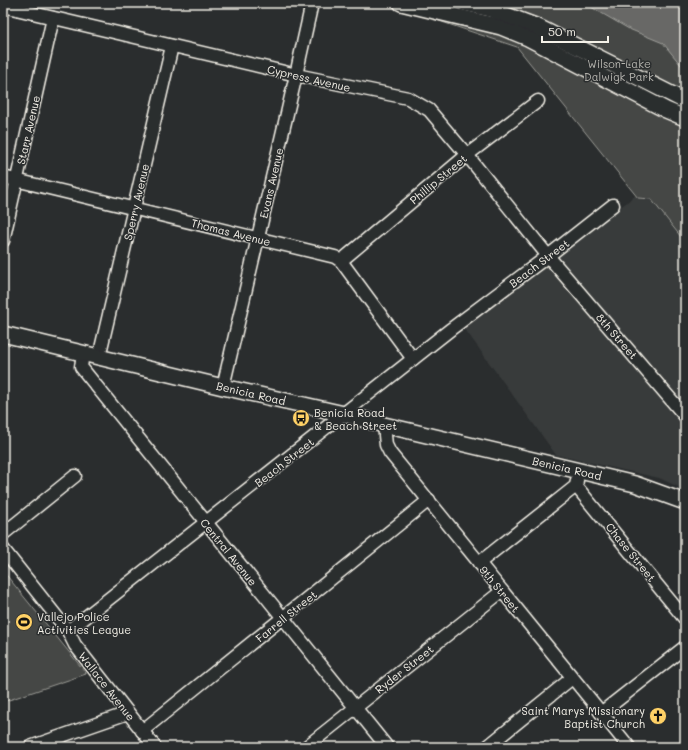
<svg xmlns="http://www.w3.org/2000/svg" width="688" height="750" font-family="Mali,sans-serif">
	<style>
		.built { fill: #373a3a }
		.green { fill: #444645; stroke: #9c9c96 }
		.water { fill: #676866; stroke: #9f9f9a }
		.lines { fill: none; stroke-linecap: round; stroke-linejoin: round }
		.minor-casing { stroke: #f4f1e8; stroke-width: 15 }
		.major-casing { stroke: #f4f1e8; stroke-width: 18 }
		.minor { stroke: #2a2d2e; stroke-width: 12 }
		.major { stroke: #2a2d2e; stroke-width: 15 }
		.labels { text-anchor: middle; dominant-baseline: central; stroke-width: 3; stroke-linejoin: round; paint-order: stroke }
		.park-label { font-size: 11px; fill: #b6b5af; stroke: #2a2d2e }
		.street-label { font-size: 11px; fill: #f4f1e8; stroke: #2a2d2e }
		.poi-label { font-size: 11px; fill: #f4f1e8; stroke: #2a2d2e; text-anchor: start }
	</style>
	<rect width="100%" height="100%" fill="#2a2d2e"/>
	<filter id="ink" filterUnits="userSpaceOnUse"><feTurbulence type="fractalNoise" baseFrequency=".025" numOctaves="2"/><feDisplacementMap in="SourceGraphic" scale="8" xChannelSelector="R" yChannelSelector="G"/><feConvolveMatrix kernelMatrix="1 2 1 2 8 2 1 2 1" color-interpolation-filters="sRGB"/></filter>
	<g filter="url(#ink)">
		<path class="built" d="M636,195L639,198L651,199L685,242V490L659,478L556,455L464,328Z"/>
		<g class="green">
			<path d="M440,3H685V242L651,199L638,198L517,47L436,20Z"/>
			<path d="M3,571L86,673V674L3,702Z"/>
		</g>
		<path class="water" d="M584,3H685V70L663,43L629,29Z"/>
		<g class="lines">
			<g class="minor-casing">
				<g id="minor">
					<path d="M3,6L301,76L408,98L429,110L467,155L548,256L685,416"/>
					<path d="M3,177L335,257L341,261L413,359"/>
					<path d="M3,241L53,18"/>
					<path d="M341,261L467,155L538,101"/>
					<path d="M83,353L81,367L387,747"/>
					<path d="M99,357L172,46"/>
					<path d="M223,387L296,75L312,3"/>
					<path d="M384,425L386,445L390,453L629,747"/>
					<path d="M576,486L685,619"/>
					<path d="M3,534L75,476"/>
					<path d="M3,549L68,631L75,645L155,747"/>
					<path d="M479,563L576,486L577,480"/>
					<path d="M68,631L451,329L548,256L613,205"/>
					<path d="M601,713L685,647"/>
					<path d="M142,731L429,500"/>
					<path d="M30,747L128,713"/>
					<path d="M306,747L502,591"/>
					<path d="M487,747L572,678"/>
				</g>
			</g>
			<g class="major-casing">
				<g id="major">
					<path d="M401,3L501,27L528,38L666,110L685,118"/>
					<path d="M464,3L490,9L538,27L685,101"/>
					<path d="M3,334L223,387L344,414L384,425L635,484L685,502"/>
				</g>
			</g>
			<use href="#minor" class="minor"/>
			<use href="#major" class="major"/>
		</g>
	</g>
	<defs>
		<g id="bus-disc" transform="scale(0.9)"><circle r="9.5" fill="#ffd166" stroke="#2a2d2e"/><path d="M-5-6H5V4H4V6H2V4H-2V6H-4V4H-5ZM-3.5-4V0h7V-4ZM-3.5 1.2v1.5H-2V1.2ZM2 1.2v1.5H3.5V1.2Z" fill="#111"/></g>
		<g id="stadium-disc" transform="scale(0.9)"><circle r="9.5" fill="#ffd166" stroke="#2a2d2e"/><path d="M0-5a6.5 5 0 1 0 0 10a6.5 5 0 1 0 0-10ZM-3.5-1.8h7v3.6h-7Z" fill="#111"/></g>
		<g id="church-disc" transform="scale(0.9)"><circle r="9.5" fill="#ffd166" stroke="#2a2d2e"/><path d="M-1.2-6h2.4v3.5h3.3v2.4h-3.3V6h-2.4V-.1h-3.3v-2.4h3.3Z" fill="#111"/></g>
	</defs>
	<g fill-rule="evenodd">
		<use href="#bus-disc" x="301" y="418"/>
		<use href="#stadium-disc" x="24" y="622"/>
		<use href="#church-disc" x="658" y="716"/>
	</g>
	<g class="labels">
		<g class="park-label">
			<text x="619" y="63">Wilson-Lake<tspan x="619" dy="13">Dalwigk Park</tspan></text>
		</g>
		<g class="street-label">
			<text transform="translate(309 78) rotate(13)">Cypress Avenue</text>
			<text transform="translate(28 130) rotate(-77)">Starr Avenue</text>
			<text transform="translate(438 179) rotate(-40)">Phillip Street</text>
			<text transform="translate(271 183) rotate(-77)">Evans Avenue</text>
			<text transform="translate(136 202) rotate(-77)">Sperry Avenue</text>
			<text transform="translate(231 232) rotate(14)">Thomas Avenue</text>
			<text transform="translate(539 263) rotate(-37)">Beach Street</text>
			<text transform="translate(617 336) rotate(49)">8th Street</text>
			<text transform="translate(251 393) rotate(13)">Benicia Road</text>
			<text transform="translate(284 462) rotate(-38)">Beach Street</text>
			<text transform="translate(567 468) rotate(13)">Benicia Road</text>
			<text transform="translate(229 552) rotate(51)">Central Avenue</text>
			<text transform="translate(631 552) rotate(51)">Chase Street</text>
			<text transform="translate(500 589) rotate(51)">9th Street</text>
			<text transform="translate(286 616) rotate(-39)">Farrell Street</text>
			<text transform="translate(404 669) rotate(-38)">Ryder Street</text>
			<text transform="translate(107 686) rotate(52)">Wallace Avenue</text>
		</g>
		<g class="poi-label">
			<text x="314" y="412">Benicia Road<tspan x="314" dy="13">&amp; Beach Street</tspan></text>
			<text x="37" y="616">Vallejo Police<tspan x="37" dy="13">Activities League</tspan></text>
			<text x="645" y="710" text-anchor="end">Saint Marys Missionary<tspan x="645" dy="13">Baptist Church</tspan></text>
		</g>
	</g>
	<rect width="688" height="750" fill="none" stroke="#2a2d2e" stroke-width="16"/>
	<rect x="8" y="8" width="672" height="734" fill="none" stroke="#f4f1e8" stroke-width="1.5" filter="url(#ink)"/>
	<path d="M542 36v6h66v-6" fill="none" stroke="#f4f1e8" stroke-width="2"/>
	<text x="548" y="36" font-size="12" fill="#f4f1e8" stroke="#2a2d2e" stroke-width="3" paint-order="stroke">50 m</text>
</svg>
